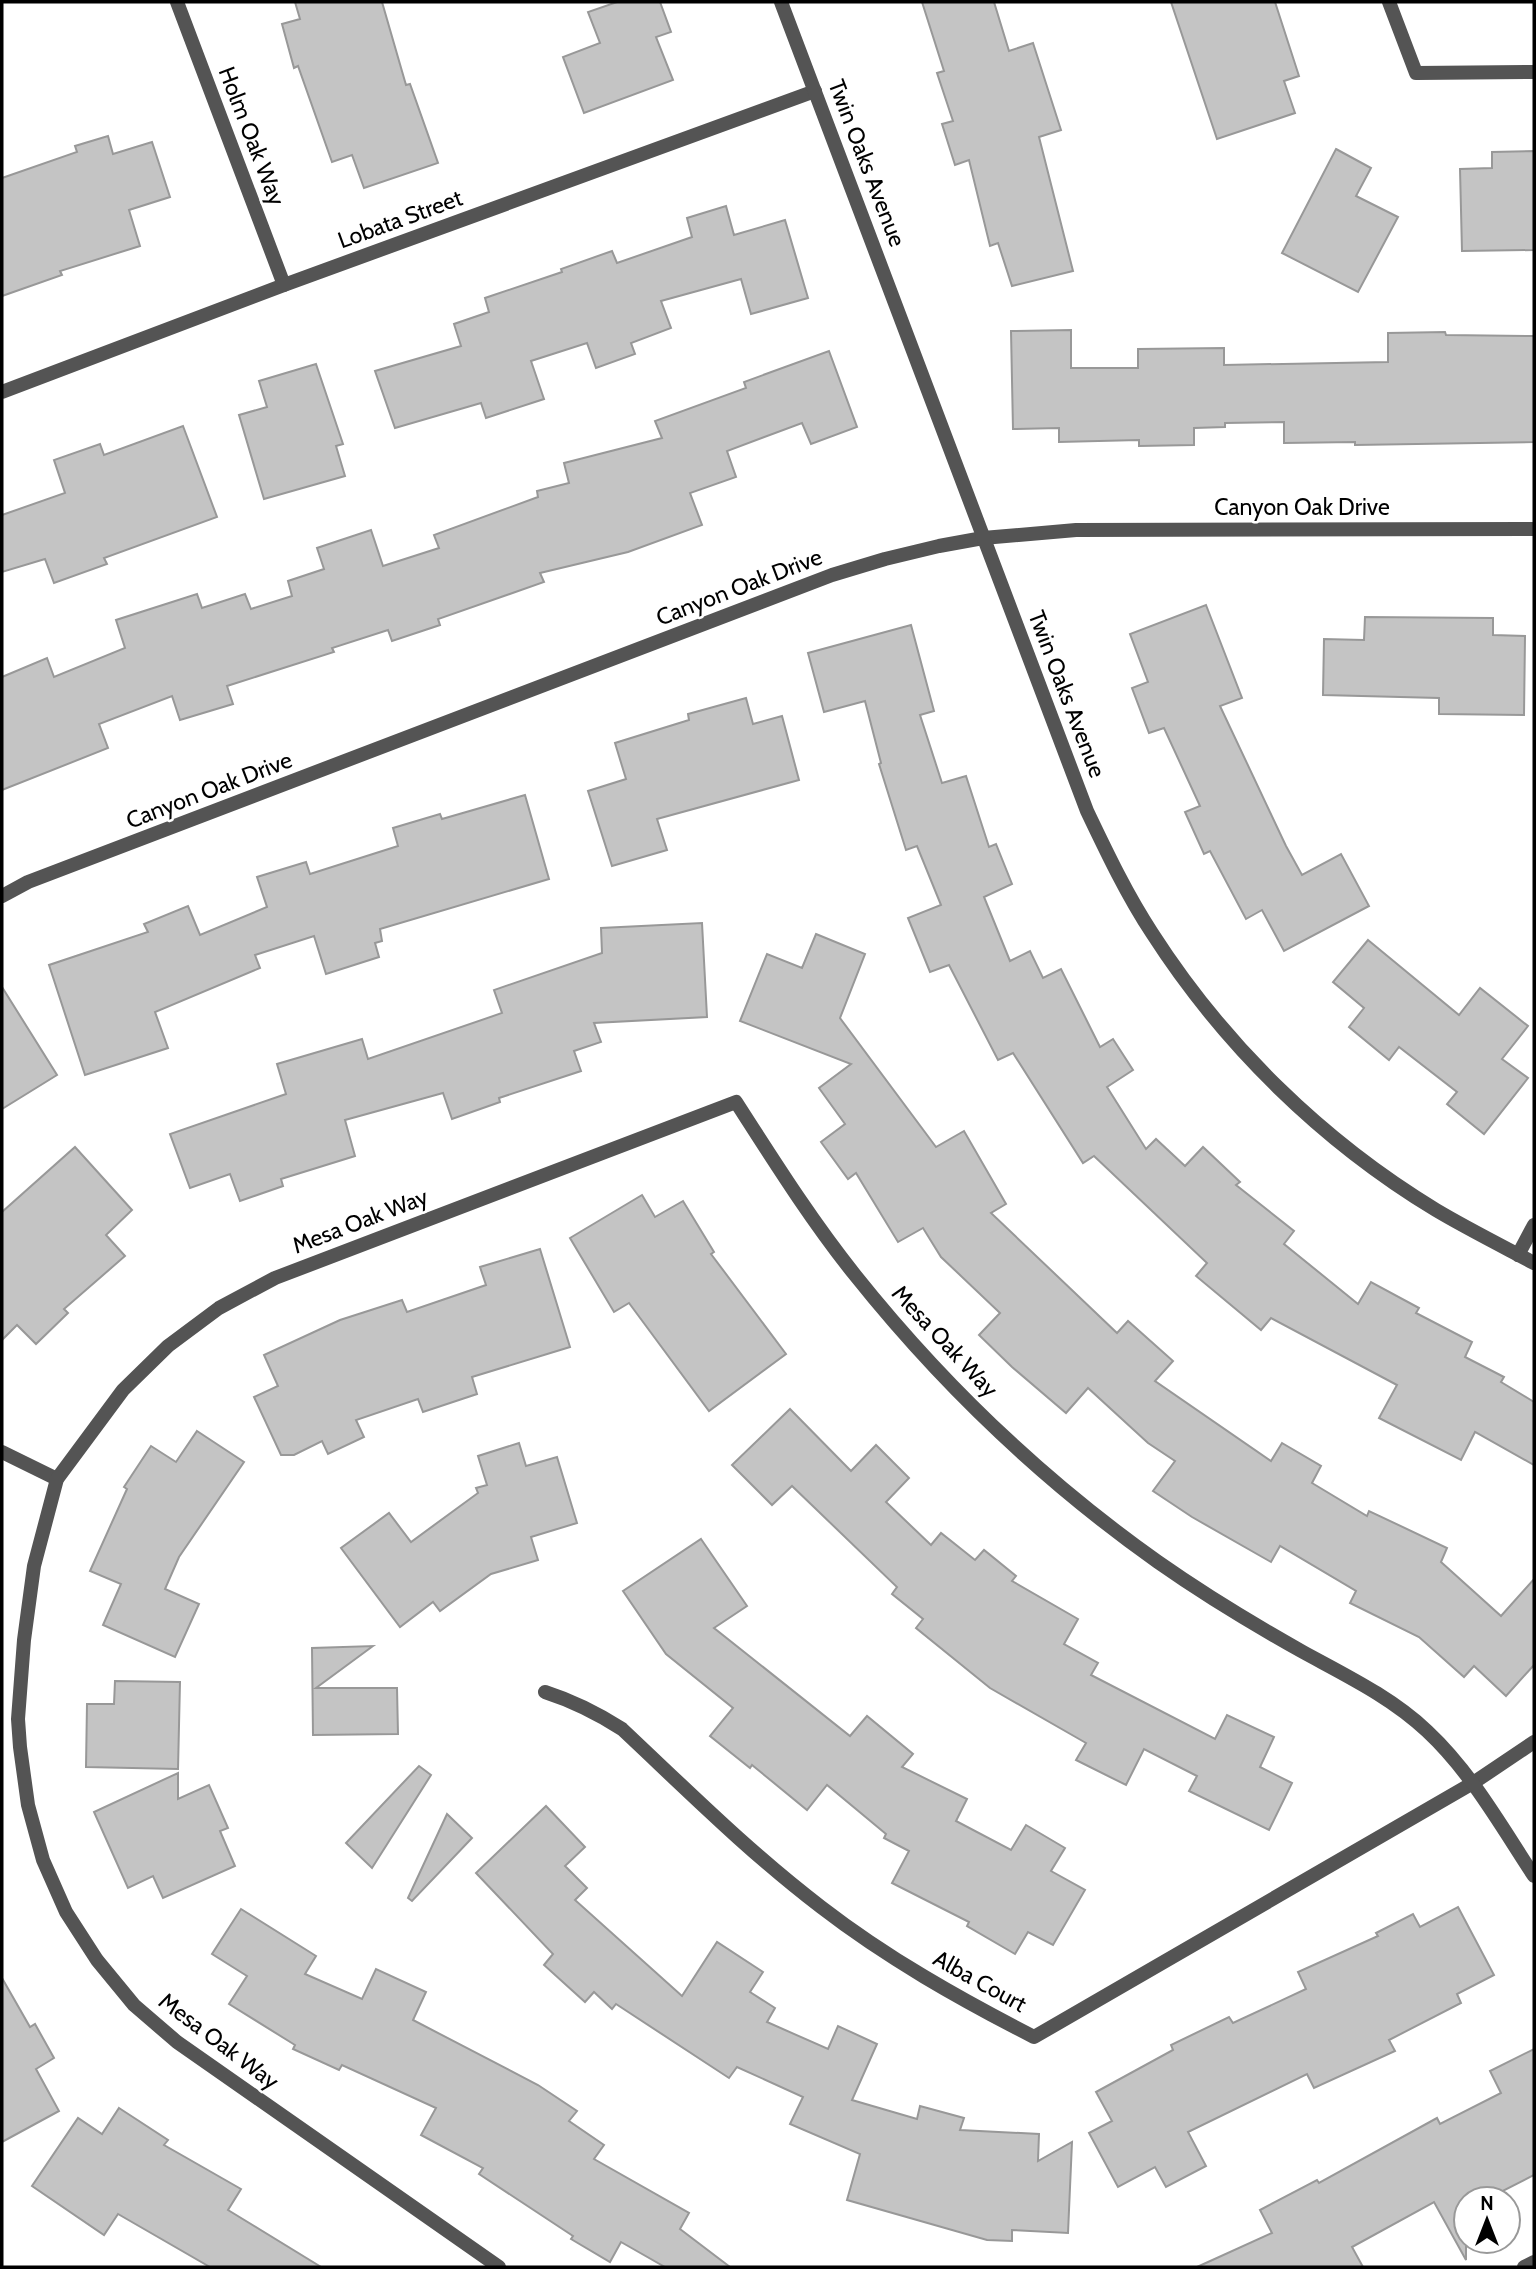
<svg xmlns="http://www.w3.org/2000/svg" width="1536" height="2269" font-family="Cabin,sans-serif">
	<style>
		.building { fill: #c4c4c4; stroke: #989898; stroke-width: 2 }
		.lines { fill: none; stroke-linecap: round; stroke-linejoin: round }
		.minor { stroke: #545454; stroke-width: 14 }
		.tertiary { stroke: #545454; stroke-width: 14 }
		.labels { text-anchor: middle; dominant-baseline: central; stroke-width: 5; stroke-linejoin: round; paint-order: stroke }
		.street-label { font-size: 23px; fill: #000; stroke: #fff }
	</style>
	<rect width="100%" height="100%" fill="#fff"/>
	<g class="building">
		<path d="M295,2H382L406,85L410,84L438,163L364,188L352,155L332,162L298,66L294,68L282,24L300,19Z"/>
		<path d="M617,2H660L671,32L656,37L673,80L584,113L563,57L600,43L588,12Z"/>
		<path d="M922,2H994L1009,51L1033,43L1061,130L1039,137L1073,271L1012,286L998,243L990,246L969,160L955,165L942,124L953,121L937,73L944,71Z"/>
		<path d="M1171,2H1275L1299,76L1284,81L1295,113L1217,139Z"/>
		<path d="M108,136L113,154L152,142L170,197L129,210L140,246L60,271L62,275L2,296V178L77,152L75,146Z"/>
		<path d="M1336,149L1371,168L1356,196L1398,217L1358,292L1282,253Z"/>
		<path d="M1534,151V250L1462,251L1460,169L1492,168V152Z"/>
		<path d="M726,206L734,235L785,220L808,298L751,314L741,279L661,301L671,328L631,343L635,354L596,368L587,343L531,361L544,399L486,418L481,403L395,428L375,371L461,346L454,324L489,312L485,298L562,272L561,269L612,251L617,263L692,237L687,218Z"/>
		<path d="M1071,330V368H1138V349L1224,348V365L1388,362V333L1445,332L1446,335L1534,336V442L1355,445V442L1284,443V422L1225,423V427L1194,428V445L1139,446V440L1059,442V428L1013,429L1011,331Z"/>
		<path d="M829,351L857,427L811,444L802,423L727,451L736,477L690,493L702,525L628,552L540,573L544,582L438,619L440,625L392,641L388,630L332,648L334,652L227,686L233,704L180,720L172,696L99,724L108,748L2,790V677L47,658L54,677L125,648L116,620L197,594L202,608L245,594L251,609L292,596L288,581L324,569L317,548L371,530L383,566L439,548L434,535L538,497L537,491L569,483L564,463L662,438L655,421L746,388L744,382Z"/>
		<path d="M316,364L343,444L336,446L345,476L264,499L239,415L267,407L259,381Z"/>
		<path d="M183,426L217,517L104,558L107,564L54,583L45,559L2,572V515L65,493L54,460L100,444L104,455Z"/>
		<path d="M1206,605L1242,698L1220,706L1286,846L1302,875L1341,854L1369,906L1284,951L1262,910L1246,919L1210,851L1204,854L1185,812L1200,806L1164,728L1149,733L1132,688L1148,682L1130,634Z"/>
		<path d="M1365,617L1493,618V635L1525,636L1524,715L1439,714V698L1323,695L1324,639L1364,640Z"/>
		<path d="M911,625L934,711L920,715L942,783L966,776L989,847L996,844L1012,884L984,897L1010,961L1030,951L1043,978L1061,969L1100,1047L1113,1039L1133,1070L1107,1087L1146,1149L1156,1139L1185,1166L1203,1147L1240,1182L1236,1185L1294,1231L1284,1244L1358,1304L1371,1282L1419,1308L1416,1313L1472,1342L1465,1357L1504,1377L1501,1382L1534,1402V1465L1475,1432L1461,1460L1379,1418L1397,1385L1271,1318L1261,1330L1196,1276L1207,1263L1094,1156L1083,1163L1013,1053L998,1060L949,965L930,972L908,918L941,905L917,846L906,850L879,764L881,763L865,701L824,712L808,653Z"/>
		<path d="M746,698L753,724L782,716L799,780L657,819L667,850L612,866L588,791L626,779L615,743L689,720L688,714Z"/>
		<path d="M525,795L549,879L380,929L382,941L375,943L379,957L326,974L314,936L255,955L260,968L155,1012L168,1048L85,1075L49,965L148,932L144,924L188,906L200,935L267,907L257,877L306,862L310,874L398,846L393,828L440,814L442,819Z"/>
		<path d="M702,923L707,1017L594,1023L601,1042L574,1051L581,1071L499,1098L500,1102L452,1119L443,1093L345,1120L355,1156L281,1179L283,1186L240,1201L230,1174L190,1188L170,1134L286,1094L277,1064L362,1039L368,1059L502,1013L494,990L602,953L601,928Z"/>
		<path d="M816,934L865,954L840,1018L936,1147L964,1131L1006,1204L991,1213L1117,1333L1128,1321L1173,1361L1155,1381L1271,1461L1282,1443L1321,1466L1312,1483L1367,1516L1369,1511L1447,1548L1441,1562L1501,1616L1534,1579V1665L1506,1696L1474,1666L1464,1677L1419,1637L1350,1603L1356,1591L1280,1546L1271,1562L1192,1517L1153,1491L1175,1461L1148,1443L1088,1388L1066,1413L1012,1367L979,1335L1000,1313L941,1257L923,1228L898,1242L856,1173L848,1179L821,1142L845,1124L819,1088L851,1064L740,1021L767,954L802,968Z"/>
		<path d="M1368,940L1459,1015L1480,988L1528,1026L1502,1059L1528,1078L1484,1134L1447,1104L1457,1092L1399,1047L1389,1060L1349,1027L1364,1008L1333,982Z"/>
		<path d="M2,987L57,1075L2,1109Z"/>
		<path d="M75,1147L132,1210L106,1235L125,1256L64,1309L68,1313L36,1344L17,1325L2,1340V1212Z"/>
		<path d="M642,1195L655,1217L683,1201L714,1252L711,1254L786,1354L709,1411L629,1303L614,1312L570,1238Z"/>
		<path d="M540,1249L570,1347L472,1377L477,1394L423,1412L418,1399L356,1420L364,1437L328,1454L322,1441L294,1455H281L254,1397L278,1386L264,1355L340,1320L402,1300L407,1312L486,1285L480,1267Z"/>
		<path d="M790,1409L851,1471L876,1445L909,1478L886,1502L931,1545L941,1533L975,1560L984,1550L1016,1576L1012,1581L1078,1619L1064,1644L1098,1663L1091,1675L1215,1739L1227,1715L1274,1737L1260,1767L1292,1783L1269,1830L1189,1791L1197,1776L1144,1749L1126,1785L1076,1760L1086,1743L990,1688L916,1628L923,1619L892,1594L897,1587L792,1486L772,1505L732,1465Z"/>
		<path d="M197,1431L244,1462L179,1557L165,1589L199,1604L175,1657L103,1625L121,1584L90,1571L127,1489L124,1487L151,1446L176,1462Z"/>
		<path d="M519,1443L526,1466L557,1457L577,1523L531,1537L538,1560L491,1574L440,1611L433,1602L400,1627L341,1548L389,1513L411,1542L478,1493L476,1488L487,1485L478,1456Z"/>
		<path d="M701,1539L747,1606L714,1628L850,1736L867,1716L913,1754L902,1767L967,1799L956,1821L1011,1850L1026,1825L1065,1848L1051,1871L1085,1890L1053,1945L1028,1932L1015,1954L967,1926L969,1922L892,1883L909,1851L884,1838L886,1834L827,1785L807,1810L752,1765L750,1768L710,1736L733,1708L666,1654L623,1591Z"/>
		<path d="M373,1646L316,1688H397L398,1734L313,1735L312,1648Z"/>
		<path d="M115,1681L180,1682L178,1769L86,1767L87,1704H114Z"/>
		<path d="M419,1766L431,1775L372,1868L346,1843Z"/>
		<path d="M178,1773V1799L209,1785L228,1828L220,1831L235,1866L163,1898L153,1876L128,1888L94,1812Z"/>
		<path d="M546,1806L585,1847L565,1866L587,1888L575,1900L682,1996L717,1942L763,1972L750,1992L775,2008L767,2022L828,2049L838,2026L877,2044L852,2100L917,2119L920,2106L964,2118L960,2130L1039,2134L1038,2161L1072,2142L1068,2233L1012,2230V2241L987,2240L847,2200L860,2154L790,2124L803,2097L737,2067L729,2078L616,2004L612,2009L594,1992L585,2002L544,1965L553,1954L476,1873Z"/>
		<path d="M447,1814L472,1838L412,1901L408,1898Z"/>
		<path d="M1458,1907L1494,1975L1457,1994L1461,2003L1389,2040L1395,2051L1314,2088L1307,2074L1188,2132L1206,2166L1166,2187L1155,2167L1118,2187L1089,2133L1112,2121L1096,2092L1173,2050L1171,2045L1229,2017L1233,2023L1306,1989L1298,1972L1378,1936L1376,1933L1413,1914L1420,1927Z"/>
		<path d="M241,1909L316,1956L305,1974L362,1999L376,1969L426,1992L413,2020L538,2085L577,2111L569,2121L604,2145L594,2159L689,2213L680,2229L730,2267H665L621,2242L610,2262L571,2239L573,2236L479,2174L483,2168L421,2135L436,2108L342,2065L339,2070L293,2049L295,2045L229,2004L247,1976L212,1954Z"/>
		<path d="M2,1978L30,2027L35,2024L54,2058L36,2069L59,2111L2,2142Z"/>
		<path d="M1534,2049V2175L1487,2199H1466V2260L1434,2202L1352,2247L1363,2267H1197L1272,2233L1260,2210L1317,2180L1319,2183L1437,2118L1440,2124L1501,2093L1490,2071Z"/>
		<path d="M119,2108L168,2140L164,2145L241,2189L228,2210L321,2267H210L118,2214L104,2235L32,2186L78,2118L102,2134Z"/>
	</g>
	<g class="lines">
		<g class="minor">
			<path d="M177,2L284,285"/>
			<path d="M1389,2L1416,73L1534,72"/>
			<path d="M2,392L284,285L815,91"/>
			<path d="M2,896L28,882L832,575L885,559L939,546L983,538L1076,530L1534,529"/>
			<path d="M1518,1255L1534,1225"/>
			<path d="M2,1452L57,1479"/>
			<path d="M545,1692C573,1701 597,1713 622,1729C687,1790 750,1853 821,1907C887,1958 960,1999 1034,2037L1473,1783L1534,1742"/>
			<path d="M499,2267L177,2042L134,2005L97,1960L66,1912L43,1860L28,1805L20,1747L18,1719L24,1640L34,1566L57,1479L123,1390L168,1346L219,1308L275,1278L736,1102C774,1161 811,1220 855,1275C942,1384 1045,1482 1158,1562C1205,1595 1253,1624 1303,1652C1345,1675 1391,1697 1427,1731C1471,1772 1501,1826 1534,1876"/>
			<path d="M1524,2267L1534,2262"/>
		</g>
		<path class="tertiary" d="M781,2L1087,811C1107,853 1127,895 1152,933C1224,1045 1322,1141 1436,1210C1468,1229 1502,1246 1534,1263"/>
	</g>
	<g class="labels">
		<g class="street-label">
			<text transform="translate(252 136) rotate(69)">Holm Oak Way</text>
			<text transform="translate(867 163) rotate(69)">Twin Oaks Avenue</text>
			<text transform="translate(400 219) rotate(-20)">Lobata Street</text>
			<text x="1302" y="507">Canyon Oak Drive</text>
			<text transform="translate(739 587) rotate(-21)">Canyon Oak Drive</text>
			<text transform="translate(1067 694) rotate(69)">Twin Oaks Avenue</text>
			<text transform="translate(209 790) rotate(-21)">Canyon Oak Drive</text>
			<text transform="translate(360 1221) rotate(-21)">Mesa Oak Way</text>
			<text transform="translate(945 1341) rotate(47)">Mesa Oak Way</text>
			<text transform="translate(980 1981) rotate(29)">Alba Court</text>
			<text transform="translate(219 2041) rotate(37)">Mesa Oak Way</text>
		</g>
	</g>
	<rect width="1536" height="2269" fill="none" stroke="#000000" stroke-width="7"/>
	<g transform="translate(1487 2220)"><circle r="33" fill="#ffffff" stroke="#999999" stroke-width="2"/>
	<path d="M0-5L12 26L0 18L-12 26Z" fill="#000000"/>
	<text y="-10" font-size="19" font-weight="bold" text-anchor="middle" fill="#000000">N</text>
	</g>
</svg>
